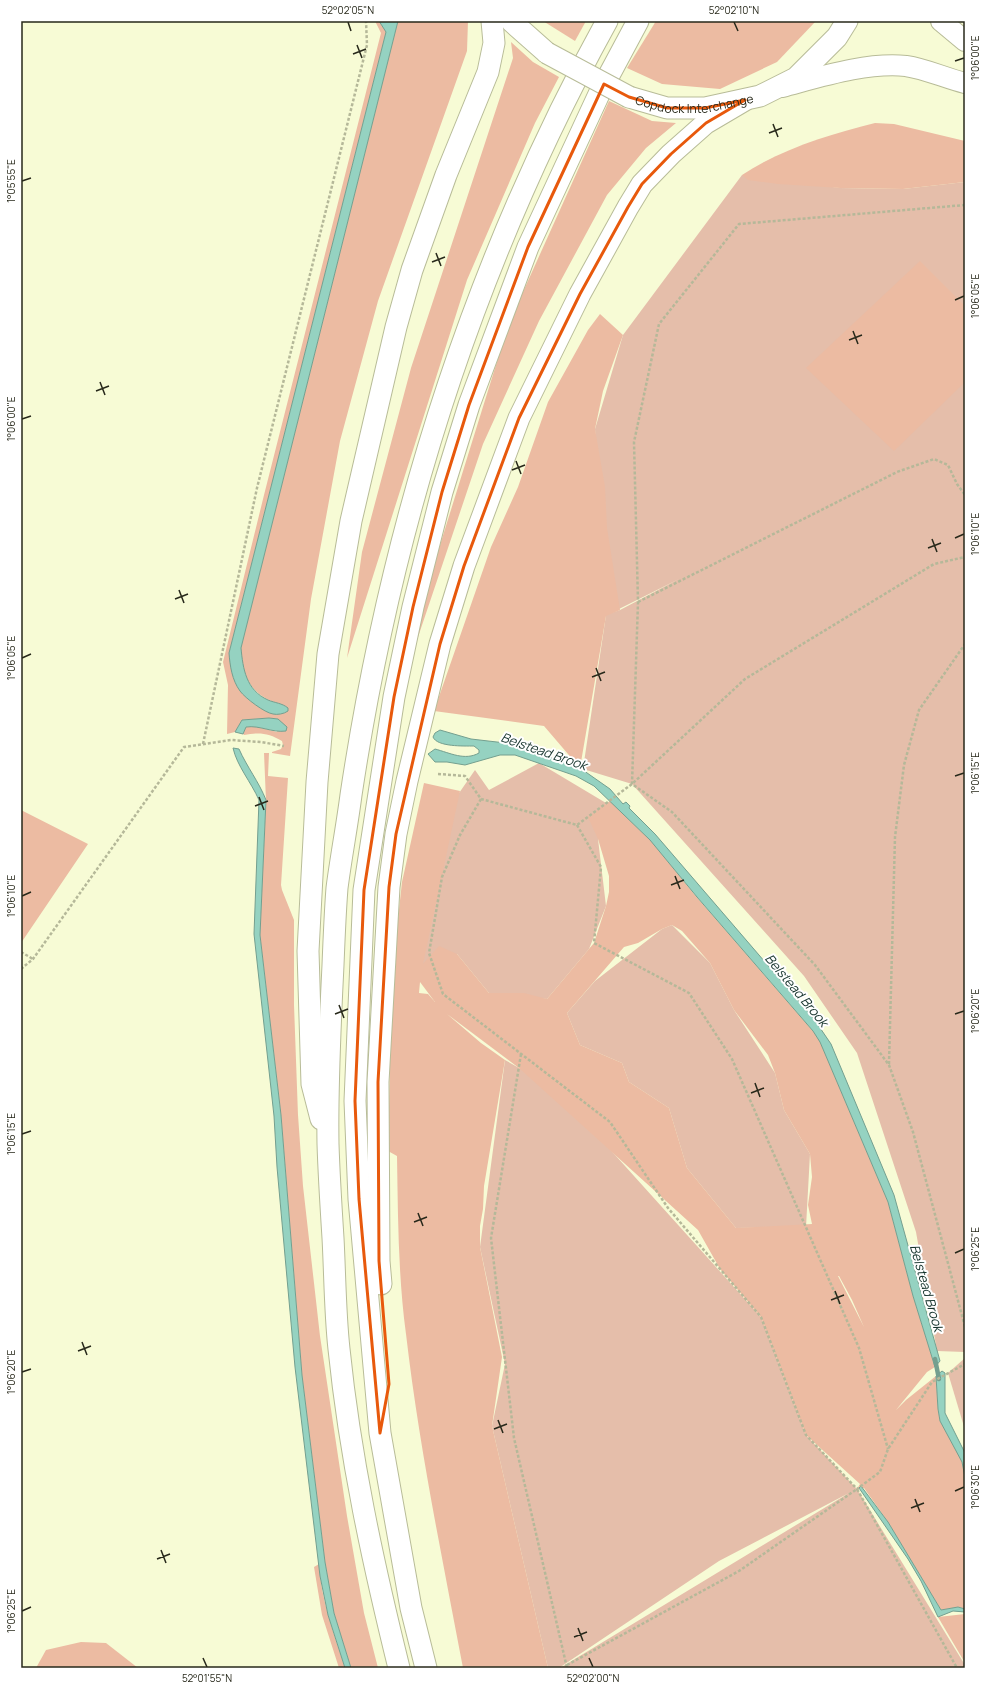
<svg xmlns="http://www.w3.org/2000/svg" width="986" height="1689" font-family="Manrope,sans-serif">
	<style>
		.green { fill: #e5beaa; fill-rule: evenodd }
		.forest { fill: #ecbba2; fill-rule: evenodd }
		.water { fill: #95d2c1; stroke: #749f8f }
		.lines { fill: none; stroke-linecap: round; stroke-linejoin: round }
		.stream { stroke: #749f8f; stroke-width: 4.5 }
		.primary-casing { stroke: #b8bc98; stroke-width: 22 }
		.trunk-casing { stroke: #b8bc98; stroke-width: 23 }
		.path { stroke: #b5b899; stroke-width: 2.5; stroke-dasharray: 3 2; stroke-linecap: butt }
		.primary { stroke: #fff; stroke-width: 20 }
		.trunk { stroke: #fff; stroke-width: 21 }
		.trunk-bridge-casing { stroke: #b8bc98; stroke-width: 23; stroke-linecap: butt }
		.trunk-bridge { stroke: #fff; stroke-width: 21 }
		.marked { fill: none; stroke: #e8590c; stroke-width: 3; stroke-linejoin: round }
		.ticks { fill: none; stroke: #27281a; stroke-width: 1.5 }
		.labels { text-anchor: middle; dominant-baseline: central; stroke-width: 4; stroke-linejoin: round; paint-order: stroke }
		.street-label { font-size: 12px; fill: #27281a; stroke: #fff }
		.water-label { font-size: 13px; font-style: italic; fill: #15332c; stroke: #fff }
		.neatline { fill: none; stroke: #27281a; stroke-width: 1.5 }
		.ticks-label { font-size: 10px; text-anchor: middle; fill: #27281a }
	</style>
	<rect width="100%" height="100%" fill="#f7fbd5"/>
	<g class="green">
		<path d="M742,175L840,188L903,189L965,182V1352L937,1351L916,1232L857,1053L804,976L632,784L583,769L606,615L595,429L623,335ZM679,579L620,610L611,613Z"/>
		<path d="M539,763L606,803L598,839L606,906L589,949L547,999L489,993L457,954L420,976L439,822L475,770L489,790Z"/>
		<path d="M672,925L710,963L734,1010L775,1073L784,1110L810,1154L806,1227L736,1228L687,1168L669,1108L629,1082L622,1063L580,1045L567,1013L595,981L662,929Z"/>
		<path d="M505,1060L551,1086L598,1136L761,1317L806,1435L857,1489L965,1665V1668H560L849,1493L719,1561L559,1668H548L492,1426L505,1364L480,1247Z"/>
		<path d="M965,1358V1430L948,1373Z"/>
	</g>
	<g class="forest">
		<path d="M375,21H379L386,32L229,653L250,701L284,704C264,702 249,688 243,670C241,663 241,654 241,648L398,21H468L467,51L378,301L340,441L311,599L290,756L272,753V752L281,749L283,745L282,741C269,733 259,732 244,735L243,734L246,727L254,726L277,732L278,719L269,718L242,720L235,732L227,734L228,685L223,662L264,495L381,33Z"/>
		<path d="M543,21H586L575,41Z"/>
		<path d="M656,21H816L777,62L720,89L662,84L627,68Z"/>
		<path d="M511,42L533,62L559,77L535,123L467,280L347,658L362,552L411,368L513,58Z"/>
		<path d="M609,101L652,121L676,123L646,148L607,195L539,321L483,444L415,646L427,587L509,323Z"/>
		<path d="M875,123L894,124L965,141V182L903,189L840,188L778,184L748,180L742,175C783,148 829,135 875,123Z"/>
		<path d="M920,261L965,306V382L894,451L806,368Z"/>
		<path d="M600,314L623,335L603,391L595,429L605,487L607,528L620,610L606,616L580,768L544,726L434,711L491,547L518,487L548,402L588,330Z"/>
		<path d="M264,753H269L268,776L288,778L281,885L282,890L294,920V1005L298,1115L303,1186L320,1336L347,1516L364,1613L378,1668H351L334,1613L325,1562L302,1375L281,1115L260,935L266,801Z"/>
		<path d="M424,783L460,791L423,964L439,946L457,954L489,993H524L547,999L594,943L606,906L609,892V876L598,839L588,817L610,801L652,842L694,894L818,1037L888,1202L913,1296L935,1367L927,1372L896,1410L906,1400L936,1376L938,1409L940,1421L963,1462L965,1478V1609L958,1607L941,1610L888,1522L864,1488L857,1489L860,1484L806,1435L761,1317L720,1269L698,1230L519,1068L447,1014L481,1043L505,1060L484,1186L483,1209L480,1226V1247L502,1357L492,1426L548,1668H463C442,1557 419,1446 406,1334C398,1275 398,1215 397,1156L388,1151L392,974L402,882ZM672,925L682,931L710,963L734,1010L768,1055L775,1073L784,1110L810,1154L812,1177L808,1205L812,1224L736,1228L687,1168L669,1108L629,1082L622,1063L580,1045L567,1013L624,947L638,943L662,929ZM420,982L435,1002L428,994L419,993ZM839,1276L852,1300L864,1327L838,1276Z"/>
		<path d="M21,810L88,844L21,943V890L22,888L21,887Z"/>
		<path d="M319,1564C321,1600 334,1634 345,1668H339L322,1615L314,1567Z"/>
		<path d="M965,1614V1663L938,1617Z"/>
		<path d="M81,1642L106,1643L138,1668H36L46,1650Z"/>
	</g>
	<g class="water">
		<path d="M379,21H398L241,648C243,669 246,690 268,700C275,703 282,703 288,708V711C284,714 277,715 273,714C265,713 245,698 240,691C232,680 230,666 229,653L386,32Z"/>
		<path d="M269,718L278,719L287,727L286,731C272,733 260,725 246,727L243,734L235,732L242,720Z"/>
		<path d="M440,730L471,739L514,744L580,768L610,789L623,804L626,802L630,806L629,808L655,834L814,1019L831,1044L894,1195L940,1361L935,1367L913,1296L888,1202L820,1042L813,1031L697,897L650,840L594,786L576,776L515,755H500L465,765L447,762H435L428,754L435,749C450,753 465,761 479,753V750L474,746C464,746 437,747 433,737L435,733Z"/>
		<path d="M233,748L239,749C247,767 259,782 266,800L260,935L281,1115L302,1375L325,1562L334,1613L351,1668H345L328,1615L320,1576L295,1367L277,1167L274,1116L254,934L259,800C251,782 237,766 233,748Z"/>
		<path d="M942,1371L945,1373V1413L965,1453V1477L962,1462L940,1421L938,1409L936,1376Z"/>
		<path d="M861,1486L888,1522L941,1610L958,1607L965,1609V1612L953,1611L938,1617L921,1581L908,1559L859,1488Z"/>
	</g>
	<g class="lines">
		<path class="stream" d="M935,1359L939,1379"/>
		<g class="primary-casing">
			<g id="primary">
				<path d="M941,21L965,41"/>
				<path d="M782,87C820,77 866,62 906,66C926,69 945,78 965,83"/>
			</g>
		</g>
		<g class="trunk-casing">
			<g id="trunk">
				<path d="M511,21L547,53"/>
				<path id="s1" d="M629,97L667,108H705L760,96L796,78L837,37L847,21"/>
				<path d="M321,1119L312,1084L308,951L317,782L328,654L351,521L396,327L412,270L446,175L488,72L494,43L492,21"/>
				<path d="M381,1284L379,1261L378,1082L389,887L396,834L407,781L440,644L464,566L519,418L580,294L628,207L642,184L671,154L706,123L745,100"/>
				<path d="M399,1668C373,1563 350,1457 339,1349C335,1313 335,1275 333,1238C331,1207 329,1176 328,1144C327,1085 330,1025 333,965C334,940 335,914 337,888C341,857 347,826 351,795C392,522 473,264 607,21"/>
				<path d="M426,1668L411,1608L380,1433L359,1199L355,1101L364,890L394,697L413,607L442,492L469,405L528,247L600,92L638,21"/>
			</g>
		</g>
		<g class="path">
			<path d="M965,205L739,224L659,324L634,442L638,602L632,784L672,812L815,965L889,1065L913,1132L965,1327"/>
			<path d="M638,602L897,472L934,459L948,465L957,484L965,495"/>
			<path d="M203,744L257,488L367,45L366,21"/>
			<path d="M438,774L465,776L481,799L577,825L632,784L745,679L934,564L965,557"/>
			<path d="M481,799L460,835L442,877L429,953L443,994L610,1122L668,1208L761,1317L806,1435L857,1489L880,1472L888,1449L932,1382L965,1364"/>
			<path d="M577,825L601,867L594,943L689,993L732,1059L859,1348L888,1449"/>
			<path d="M21,952L33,959"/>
			<path d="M21,969L33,959L184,747L231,740L261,742L284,746"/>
			<path d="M521,1054L491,1238L514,1438L567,1668"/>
			<path d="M889,1064L895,837L904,765L919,710L965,644"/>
			<path d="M567,1665L739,1571L857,1489L957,1668"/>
		</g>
		<use href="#primary" class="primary"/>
		<use href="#trunk" class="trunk"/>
		<g class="trunk-bridge-casing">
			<path id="trunk-bridge" d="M547,53L629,97"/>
		</g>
		<use href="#trunk-bridge" class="trunk-bridge"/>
	</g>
	<path class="marked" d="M604,84L629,97L667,108H705L745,100L706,123L671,154L642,184L628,207L580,294L519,418L464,566L440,644L396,834L389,887L378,1082L379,1261L389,1384L380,1433L359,1199L355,1101L364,890L394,697L413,607L442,492L469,405L528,247Z"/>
	<path class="ticks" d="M348,22L351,31M734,22L738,31M357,45L362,58M353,54L366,49M955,61L964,58M773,124L778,137M769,133L782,128M22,181L31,178M436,253L441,266M432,262L445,257M955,300L964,296M853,331L858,344M849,340L862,335M100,382L105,395M96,391L109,386M22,419L31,416M516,461L521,474M512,470L525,465M955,538L964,534M932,539L937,552M928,548L941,543M179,590L184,603M175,599L188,594M22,658L31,654M596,668L601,681M592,677L605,672M955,776L964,773M259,797L264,810M255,806L268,801M675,876L680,889M671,885L684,880M22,896L31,892M339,1005L344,1018M335,1014L348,1009M955,1014L964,1011M755,1083L760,1097M751,1093L764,1088M22,1134L31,1131M418,1213L423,1226M414,1222L427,1217M955,1253L964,1249M835,1291L840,1304M831,1300L844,1295M82,1342L87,1355M78,1351L91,1346M22,1372L31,1369M498,1420L503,1433M494,1429L507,1424M955,1491L964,1487M915,1499L920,1512M911,1508L924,1503M161,1550L166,1563M157,1559L170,1554M22,1611L31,1607M578,1628L583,1641M574,1637L587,1632M203,1658L207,1667M589,1658L593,1667"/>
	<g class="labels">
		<g class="street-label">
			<text stroke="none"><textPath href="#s1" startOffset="67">Copdock Interchange</textPath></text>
		</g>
		<g class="water-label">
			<text transform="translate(544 751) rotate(19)">Belstead Brook</text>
			<text transform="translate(797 990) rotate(50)">Belstead Brook</text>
			<text transform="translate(927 1288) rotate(74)">Belstead Brook</text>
		</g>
	</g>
	<rect width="986" height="1689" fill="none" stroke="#ffffff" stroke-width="44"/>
	<rect x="22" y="22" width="942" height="1645" class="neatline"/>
	<g class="ticks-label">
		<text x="348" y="14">52°02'05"N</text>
		<text x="734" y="14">52°02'10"N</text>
		<text transform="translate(975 58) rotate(-90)" y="4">1°06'00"E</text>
		<text transform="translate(11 181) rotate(-90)" y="4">1°05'55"E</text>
		<text transform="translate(975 296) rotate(-90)" y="4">1°06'05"E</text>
		<text transform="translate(11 419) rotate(-90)" y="4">1°06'00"E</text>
		<text transform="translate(975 534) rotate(-90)" y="4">1°06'10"E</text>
		<text transform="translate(11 658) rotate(-90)" y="4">1°06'05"E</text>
		<text transform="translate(975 773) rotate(-90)" y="4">1°06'15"E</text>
		<text transform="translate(11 896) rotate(-90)" y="4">1°06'10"E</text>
		<text transform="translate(975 1011) rotate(-90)" y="4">1°06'20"E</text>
		<text transform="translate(11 1134) rotate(-90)" y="4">1°06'15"E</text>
		<text transform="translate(975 1249) rotate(-90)" y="4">1°06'25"E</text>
		<text transform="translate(11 1372) rotate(-90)" y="4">1°06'20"E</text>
		<text transform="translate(975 1487) rotate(-90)" y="4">1°06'30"E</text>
		<text transform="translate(11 1611) rotate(-90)" y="4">1°06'25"E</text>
		<text x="207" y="1682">52°01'55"N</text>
		<text x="593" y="1682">52°02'00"N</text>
	</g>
</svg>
